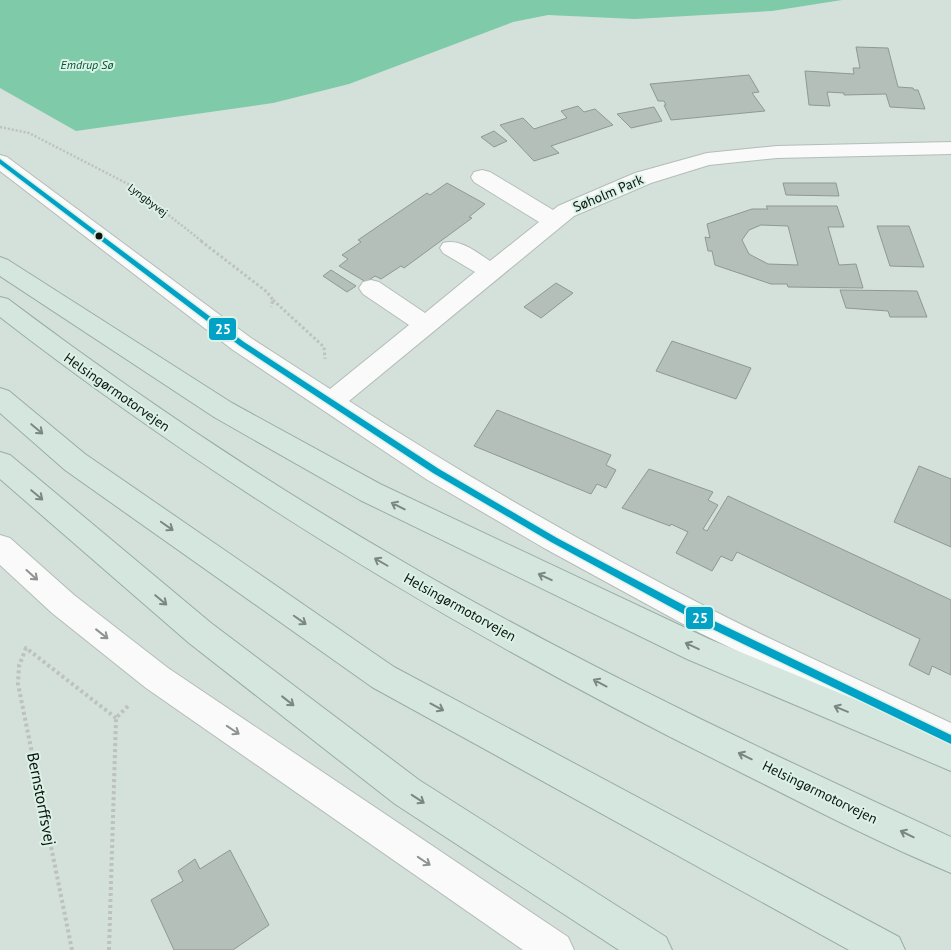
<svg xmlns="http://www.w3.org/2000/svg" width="951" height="950" font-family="'PT Sans',sans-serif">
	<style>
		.water { fill: #7fcaa8 }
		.building { fill: #b5bfba; stroke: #8f9894; fill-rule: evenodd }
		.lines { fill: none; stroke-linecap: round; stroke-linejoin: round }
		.minor-casing { stroke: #b4bdb8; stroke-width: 2 }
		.highway-casing { stroke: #98aea4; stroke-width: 2 }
		.path-far2 { stroke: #bdc1bf; stroke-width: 2.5; stroke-dasharray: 2 2; stroke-linecap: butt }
		.path-far1 { stroke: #bdc1bf; stroke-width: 3; stroke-dasharray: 2.5 2.5; stroke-linecap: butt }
		.path { stroke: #bdc1bf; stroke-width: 4; stroke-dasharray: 3 3; stroke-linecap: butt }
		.minor { fill: #f9faf9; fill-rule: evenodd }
		.highway { fill: #d5e6de; fill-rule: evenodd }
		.bus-1-casing { stroke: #dcf2e6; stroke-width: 3 }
		.bus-1 { fill: #01a2c5; fill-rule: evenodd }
		.oneway { stroke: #7b8882 }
		.oneway2 { stroke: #8f9391 }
		.bus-dot { fill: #0d1511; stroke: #dcf2e6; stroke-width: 2 }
		.labels { text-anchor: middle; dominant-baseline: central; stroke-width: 4; stroke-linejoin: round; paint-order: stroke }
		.far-street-label { font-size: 11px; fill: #0d1511; stroke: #dcf2e6 }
		.far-water-label { font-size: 12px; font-style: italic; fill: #005638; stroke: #dcf2e6 }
		.street-label { font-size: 14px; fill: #0d1511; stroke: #dcf2e6 }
		.near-street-label { font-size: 16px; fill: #0d1511; stroke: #dcf2e6 }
		.line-badge { stroke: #dcf2e6; stroke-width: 2 }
		.badge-label { font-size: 14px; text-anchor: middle; font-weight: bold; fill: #fff }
	</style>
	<rect width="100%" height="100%" fill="#d4e0da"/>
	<path class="water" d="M0,0H842L772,11L635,19L548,15L513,22L349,84L273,103L76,131L0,88Z"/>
	<g class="building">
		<path d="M856,47L888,48L898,87L913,88L914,90H918L925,109L890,107L886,94L844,95V93L827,92L830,106L809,105L805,71L854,74L853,68H860Z"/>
		<path d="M749,75L759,92L752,93L765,111L671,120L664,105H666L664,101H658L650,84Z"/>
		<path d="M578,106L584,112L595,109L613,125L551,146L559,153L534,161L500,125L523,118L534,129L567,118L561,111Z"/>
		<path d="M654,107L662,121L631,128L617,114Z"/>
		<path d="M494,131L507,141L494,147L481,137Z"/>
		<path d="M447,183L485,204L469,217L472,218L404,268L401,266L381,279L375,276L366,282L339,266L348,259L342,255L361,242L358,240L427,193L430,195Z"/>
		<path d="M783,183H836L839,196L786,195Z"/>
		<path d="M766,206H837L844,227H828L839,265L856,264L863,288L788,287L787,284H771L715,265L712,251H708L705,237L710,238L707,224L752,209H768ZM761,225L788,226L798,265L768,264L749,254L742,240L749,230Z"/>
		<path d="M877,226H909L924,267L890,266Z"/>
		<path d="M331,270L356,286L347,292L323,276Z"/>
		<path d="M556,283L573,293L541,318L524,307Z"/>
		<path d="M840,290L917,291L927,317H890L888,311L846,308Z"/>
		<path d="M672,341L751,368L736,399L656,371Z"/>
		<path d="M497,410L611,455L606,465L616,470L606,488L597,484L591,494L474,446Z"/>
		<path d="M919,466L951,479V547L894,522Z"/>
		<path d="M649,469L713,492L708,500L718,505L703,529L707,531L728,496L951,600V675L932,666L929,675L909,665L920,639L737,552L732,561L721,556L712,571L676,553L688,532L671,524L670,526L622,508Z"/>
		<path d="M230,850L269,925L233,950H174L151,900L183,881L178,871L195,859L200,869Z"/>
	</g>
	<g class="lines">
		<g class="minor-casing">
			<g id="minor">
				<path d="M951,142V154L777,158L709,165L651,183L574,216L349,401C468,478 590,547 716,612C793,651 873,686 951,723V756L696,631L544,548L426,479L233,350L0,171V155L7,157L251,338L330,389L409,325L363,294L359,288L363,282L371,280L379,282L425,313L475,272L443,253L440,248L443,243C460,238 476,252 490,261L539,222L474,182L471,177L474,172L482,170L490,172L553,210L558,206L635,173L707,153L777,146Z"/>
				<path d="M0,535L10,538L74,595L168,668L568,937L574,950H523L146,688L52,613L0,565Z"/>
			</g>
		</g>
		<g class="highway-casing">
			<g id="highway">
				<path d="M0,257L8,260L232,403L380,484L709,639L951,739V771L687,659L360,500L214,417L0,276Z"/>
				<path d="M0,297L8,299C138,397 273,487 414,568C587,668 769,753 951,837V873C874,841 800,802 726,765C470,638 226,492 0,317Z"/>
				<path d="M0,388L9,391L85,454L394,667L899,937L905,950H849L372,687L65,470L0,413Z"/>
				<path d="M0,452L10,455L211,623L419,780L666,937L672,950H619L395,804L189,643L0,479Z"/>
			</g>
		</g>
		<path class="path-far2" d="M0,127L29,133L130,185L203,242"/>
		<g class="path-far1">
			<path d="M201,241L267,292L273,300L271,307"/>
			<path d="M273,300L324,347L325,359"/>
		</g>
		<g class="path">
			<path d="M72,950L18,684L19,666L26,648L116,718"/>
			<path d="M109,950L116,718L130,704"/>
		</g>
		<use href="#minor" class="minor"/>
		<use href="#highway" class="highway"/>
		<g class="bus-1-casing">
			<path id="bus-1" d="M0,159L244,342L439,469L557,538L710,619L951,735V744L704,625L551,542L433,473L240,346L0,164Z"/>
		</g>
		<use href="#bus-1" class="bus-1"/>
	</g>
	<defs><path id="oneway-shaft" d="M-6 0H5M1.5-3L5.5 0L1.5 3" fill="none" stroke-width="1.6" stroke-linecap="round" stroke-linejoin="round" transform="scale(1.25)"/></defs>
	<g class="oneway">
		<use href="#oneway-shaft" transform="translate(37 429) rotate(40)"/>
		<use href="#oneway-shaft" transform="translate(37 495) rotate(40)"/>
		<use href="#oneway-shaft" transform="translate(398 506) rotate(-153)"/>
		<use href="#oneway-shaft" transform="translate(167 526) rotate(35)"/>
		<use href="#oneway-shaft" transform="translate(381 562) rotate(-150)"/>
		<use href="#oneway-shaft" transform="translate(545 577) rotate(-155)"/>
		<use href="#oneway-shaft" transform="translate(161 600) rotate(40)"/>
		<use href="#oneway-shaft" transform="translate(300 620) rotate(35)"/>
		<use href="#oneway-shaft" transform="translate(692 646) rotate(-155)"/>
		<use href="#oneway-shaft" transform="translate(600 683) rotate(-152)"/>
		<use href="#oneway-shaft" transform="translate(288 701) rotate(38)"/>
		<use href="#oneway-shaft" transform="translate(437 707) rotate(28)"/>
		<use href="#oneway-shaft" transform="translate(841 709) rotate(-157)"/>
		<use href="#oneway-shaft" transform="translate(745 756) rotate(-154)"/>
		<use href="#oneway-shaft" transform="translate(418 799) rotate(33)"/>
		<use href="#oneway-shaft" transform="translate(907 834) rotate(-154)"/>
	</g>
	<g class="oneway2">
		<use href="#oneway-shaft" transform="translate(32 575) rotate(42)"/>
		<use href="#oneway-shaft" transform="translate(102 634) rotate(38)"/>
		<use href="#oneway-shaft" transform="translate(233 730) rotate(34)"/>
		<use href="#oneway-shaft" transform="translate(424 861) rotate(34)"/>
	</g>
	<circle class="bus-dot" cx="99" cy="236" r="4.5"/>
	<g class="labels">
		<g class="far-street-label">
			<text transform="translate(148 200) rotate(37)">Lyngbyvej</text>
		</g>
		<g class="far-water-label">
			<text x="87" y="64">Emdrup Sø</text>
		</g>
		<g class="street-label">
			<text transform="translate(608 193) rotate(-23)">Søholm Park</text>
			<text transform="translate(117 392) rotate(35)">Helsingørmotorvejen</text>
			<text transform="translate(460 607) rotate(29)">Helsingørmotorvejen</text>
			<text transform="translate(820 792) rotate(26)">Helsingørmotorvejen</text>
		</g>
		<g class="near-street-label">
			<text transform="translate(42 799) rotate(79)">Bernstorffsvej</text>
		</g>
	</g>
	<g class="line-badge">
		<rect x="208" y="317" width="29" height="24" rx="5" fill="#01a2c5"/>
		<rect x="685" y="606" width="29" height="24" rx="5" fill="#01a2c5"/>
	</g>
	<g class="badge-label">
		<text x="223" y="334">25</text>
		<text x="700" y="623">25</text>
	</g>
</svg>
